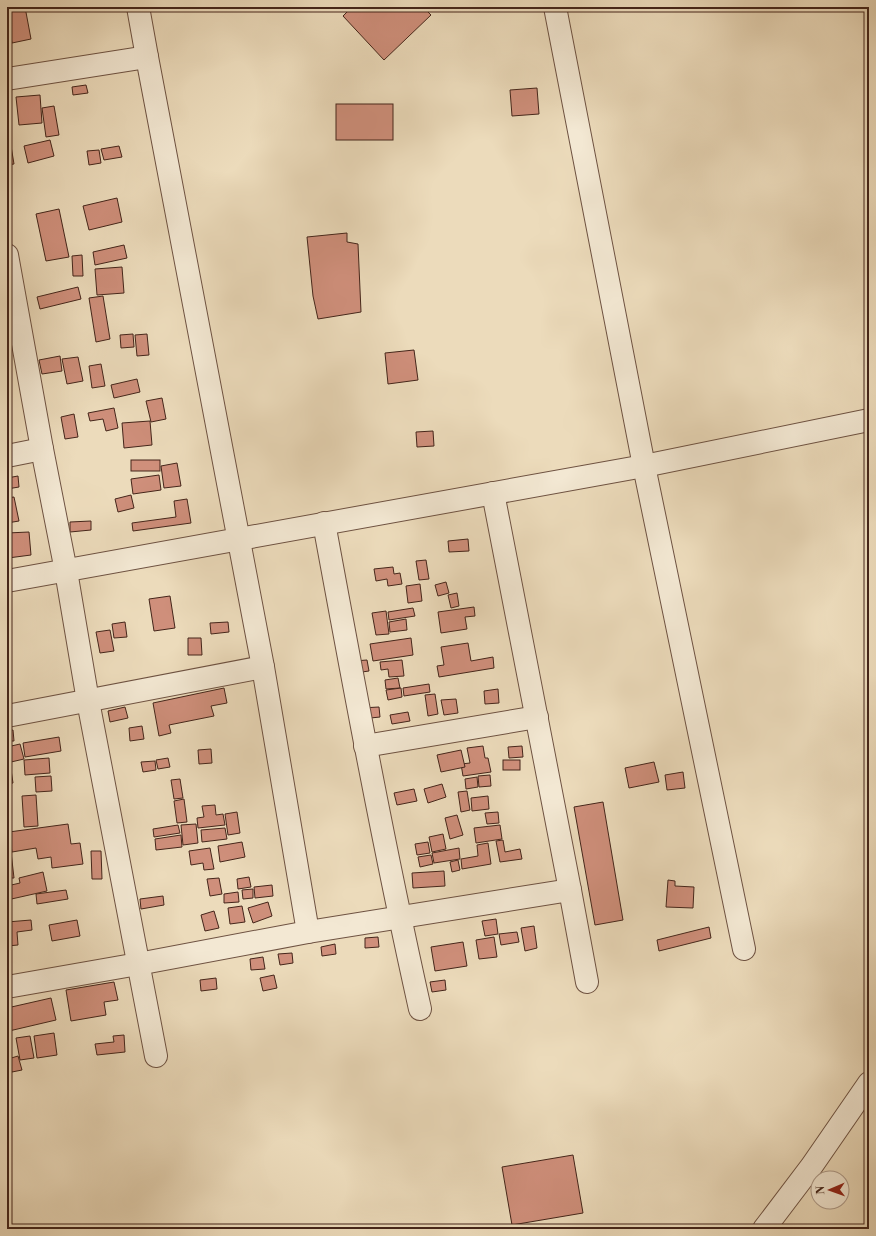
<svg xmlns="http://www.w3.org/2000/svg" width="876" height="1236" font-family="'Libre Bodoni',serif">
	<style>
		.building { fill: #cf8f7b; stroke: #44251a }
		.lines { fill: none; stroke-linecap: round; stroke-linejoin: round }
		.minor-casing { stroke: #6e5242; stroke-width: 24 }
		.minor { stroke: #f3e8d3; stroke-width: 22 }
	</style>
	<rect width="100%" height="100%" fill="#ecdbbb"/>
	<filter id="stains"><feTurbulence type="fractalNoise" baseFrequency=".005" numOctaves="4"/><feColorMatrix values="0 0 0 0 .2 0 0 0 0 .09 0 0 0 0 .02 0 0 0 .5 -.17"/></filter>
	<radialGradient id="worn" r=".72"><stop offset=".6" stop-color="#630" stop-opacity="0"/><stop offset="1" stop-color="#630" stop-opacity=".3"/></radialGradient>
	<g class="building">
		<path d="M7,7H25L31,39L12,43L8,18H7Z"/>
		<path d="M352,7H423L431,15L384,60L343,16Z"/>
		<path d="M86,85L88,93L73,95L72,87Z"/>
		<path d="M537,88L539,114L512,116L510,90Z"/>
		<path d="M40,95L42,123L19,125L16,97Z"/>
		<rect x="336" y="104" width="57" height="36"/>
		<path d="M54,106L59,135L46,137L42,108Z"/>
		<path d="M50,140L54,156L28,163L24,146Z"/>
		<path d="M11,146L14,164L7,165V147Z"/>
		<path d="M119,146L122,157L104,160L101,149Z"/>
		<path d="M99,150L101,163L89,165L87,151Z"/>
		<path d="M117,198L122,222L89,230L83,206Z"/>
		<path d="M59,209L69,257L46,261L36,214Z"/>
		<path d="M347,233V242L358,244L361,312L318,319L313,296L307,237Z"/>
		<path d="M124,245L127,258L95,265L93,252Z"/>
		<path d="M82,255L83,276H73L72,256Z"/>
		<path d="M122,267L124,293L97,295L95,269Z"/>
		<path d="M78,287L81,299L40,309L37,297Z"/>
		<path d="M103,296L110,339L96,342L89,298Z"/>
		<path d="M133,334L134,347L121,348L120,335Z"/>
		<path d="M147,334L149,355L137,356L135,335Z"/>
		<path d="M414,350L418,380L388,384L385,353Z"/>
		<path d="M60,356L62,371L42,374L39,360Z"/>
		<path d="M78,357L83,381L67,384L62,359Z"/>
		<path d="M101,364L105,386L92,388L89,366Z"/>
		<path d="M137,379L140,392L114,398L111,385Z"/>
		<path d="M162,398L166,419L151,422L146,401Z"/>
		<path d="M114,408L118,428L106,431L103,419L90,421L88,413Z"/>
		<path d="M7,411L9,443H7Z"/>
		<path d="M74,414L78,437L65,439L61,417Z"/>
		<path d="M150,421L152,445L124,448L122,423Z"/>
		<path d="M433,431L434,446L417,447L416,432Z"/>
		<rect x="131" y="460" width="29" height="11"/>
		<path d="M177,463L181,486L164,488L161,466Z"/>
		<path d="M159,475L161,490L133,494L131,479Z"/>
		<path d="M18,476L19,487L7,489V478Z"/>
		<path d="M131,495L134,508L118,512L115,499Z"/>
		<path d="M14,497L19,521L7,523V498Z"/>
		<path d="M187,499L191,523L133,531L132,523L176,517L174,501Z"/>
		<path d="M91,521V530L70,532V522Z"/>
		<path d="M29,532L31,555L8,558L7,533Z"/>
		<path d="M468,539L469,551L449,552L448,541Z"/>
		<path d="M426,560L429,579L419,580L416,561Z"/>
		<path d="M393,567L394,574L400,573L402,584L388,586L387,579L376,581L374,569Z"/>
		<path d="M446,582L449,593L438,596L435,585Z"/>
		<path d="M420,584L422,601L408,603L406,586Z"/>
		<path d="M457,593L459,606L451,608L448,595Z"/>
		<path d="M170,596L175,628L154,631L149,599Z"/>
		<path d="M474,607L475,616L465,617L467,629L441,633L438,612Z"/>
		<path d="M413,608L415,616L389,620L388,612Z"/>
		<path d="M386,611L389,634L376,635L372,613Z"/>
		<path d="M406,619L407,630L390,632L389,622Z"/>
		<path d="M125,622L127,637L114,638L112,624Z"/>
		<path d="M228,622L229,632L211,634L210,623Z"/>
		<path d="M110,630L114,651L100,653L96,632Z"/>
		<path d="M188,638H201L202,655H188Z"/>
		<path d="M411,638L413,655L373,661L370,644Z"/>
		<path d="M468,643L471,661L493,657L494,668L439,677L437,666L444,665L441,647Z"/>
		<path d="M367,660L369,671L355,673L354,661Z"/>
		<path d="M402,660L404,676L389,677L388,669L381,670L380,662Z"/>
		<path d="M398,678L400,688L386,689L385,680Z"/>
		<path d="M429,684L430,692L404,696L403,688Z"/>
		<path d="M224,688L227,703L211,706L214,716L169,725L171,733L159,736L153,703Z"/>
		<path d="M401,688L402,697L388,700L386,690Z"/>
		<path d="M498,689L499,703L485,704L484,691Z"/>
		<path d="M435,694L438,714L428,716L425,695Z"/>
		<path d="M456,699L458,713L444,715L441,700Z"/>
		<path d="M125,707L128,718L110,722L108,711Z"/>
		<path d="M379,707L380,717L361,719V708Z"/>
		<path d="M408,712L410,721L392,724L390,715Z"/>
		<path d="M142,726L144,739L130,741L129,728Z"/>
		<path d="M13,730L14,741H7V731Z"/>
		<path d="M59,737L61,751L25,757L23,743Z"/>
		<path d="M20,744L24,759L11,762L7,747Z"/>
		<path d="M483,746L485,758H488L491,772L463,776L461,764L470,763L467,748Z"/>
		<path d="M522,746L523,757L509,758L508,747Z"/>
		<path d="M211,749L212,763L199,764L198,750Z"/>
		<path d="M461,750L465,767L441,772L437,755Z"/>
		<path d="M49,758L50,773L25,775L24,760Z"/>
		<path d="M168,758L170,767L158,769L156,760Z"/>
		<rect x="503" y="760" width="17" height="10"/>
		<path d="M155,761L156,770L143,772L141,762Z"/>
		<path d="M654,762L659,782L629,788L625,768Z"/>
		<path d="M7,763H10L13,783L7,784Z"/>
		<path d="M683,772L685,788L667,790L665,775Z"/>
		<path d="M490,775L491,786L479,787L478,776Z"/>
		<path d="M51,776L52,791L36,792L35,777Z"/>
		<path d="M477,777L478,787L466,789L465,779Z"/>
		<path d="M180,779L183,798L174,799L171,780Z"/>
		<path d="M442,784L446,797L428,803L424,789Z"/>
		<path d="M414,789L417,801L397,805L394,793Z"/>
		<path d="M467,791L470,810L461,812L458,792Z"/>
		<path d="M36,795L38,826L24,827L22,796Z"/>
		<path d="M488,796L489,809L472,811L471,798Z"/>
		<path d="M184,799L187,822L177,823L174,801Z"/>
		<path d="M603,802L623,920L595,925L574,807Z"/>
		<path d="M215,805L216,815L223,814L225,825L198,828L197,818L204,817L202,806Z"/>
		<path d="M237,812L240,833L228,835L225,814Z"/>
		<path d="M498,812L499,823L487,824L485,813Z"/>
		<path d="M457,815L463,835L450,839L445,818Z"/>
		<path d="M68,824L71,844L80,843L83,864L52,868L51,857L38,859L36,848L12,852L9,832Z"/>
		<path d="M196,824L198,843L183,845L181,825Z"/>
		<path d="M178,825L180,833L154,837L153,829Z"/>
		<path d="M500,825L502,839L476,843L474,828Z"/>
		<path d="M225,828L227,839L202,842L201,830Z"/>
		<path d="M443,834L446,849L432,852L429,837Z"/>
		<path d="M181,835L182,847L156,850L155,839Z"/>
		<path d="M503,840L505,852L520,849L522,859L500,862L496,841Z"/>
		<path d="M242,842L245,857L220,862L218,846Z"/>
		<path d="M428,842L430,853L417,855L415,844Z"/>
		<path d="M488,843L491,864L462,869L461,859L478,856L477,845Z"/>
		<path d="M210,848L214,869L204,870L203,863L191,865L189,851Z"/>
		<path d="M459,848L460,859L434,863L432,853Z"/>
		<path d="M91,851H101L102,879H92Z"/>
		<path d="M11,852L14,878H7V853Z"/>
		<path d="M431,855L433,864L420,867L418,857Z"/>
		<path d="M458,860L460,870L452,872L450,862Z"/>
		<path d="M444,871L445,886L413,888L412,873Z"/>
		<path d="M43,872L47,891L7,900V886L20,883L19,878Z"/>
		<path d="M249,877L251,887L238,889L237,879Z"/>
		<path d="M219,878L222,894L210,896L207,879Z"/>
		<path d="M668,880L675,881V886L694,887L693,908L666,907Z"/>
		<path d="M272,885L273,896L255,898L254,887Z"/>
		<path d="M253,889V898L243,899L242,890Z"/>
		<path d="M66,890L68,899L37,904L36,894Z"/>
		<path d="M238,892L239,902L224,903V894Z"/>
		<path d="M163,896L164,905L141,909L140,899Z"/>
		<path d="M268,902L272,916L253,923L248,908Z"/>
		<path d="M242,906L245,922L230,924L228,908Z"/>
		<path d="M214,911L219,928L205,931L201,915Z"/>
		<path d="M496,919L498,934L485,936L482,921Z"/>
		<path d="M31,920L32,930L17,932L18,945L7,946V922Z"/>
		<path d="M77,920L80,936L52,941L49,925Z"/>
		<path d="M534,926L537,948L525,951L521,928Z"/>
		<path d="M709,927L711,938L659,951L657,940Z"/>
		<path d="M517,932L519,942L501,945L499,934Z"/>
		<path d="M378,937L379,947L365,948V938Z"/>
		<path d="M494,937L497,957L479,959L476,940Z"/>
		<path d="M463,942L467,966L435,971L431,947Z"/>
		<path d="M335,944L336,954L322,956L321,947Z"/>
		<path d="M292,953L293,963L280,965L278,954Z"/>
		<path d="M263,957L265,969L251,970L250,959Z"/>
		<path d="M274,975L277,988L263,991L260,978Z"/>
		<path d="M216,978L217,989L201,991L200,980Z"/>
		<path d="M445,980L446,990L432,992L430,982Z"/>
		<path d="M114,982L118,1000L104,1002L106,1015L71,1021L66,990Z"/>
		<path d="M51,998L56,1020L9,1031L7,1021V1008Z"/>
		<path d="M54,1033L57,1055L37,1058L34,1036Z"/>
		<path d="M124,1035L125,1052L97,1055L95,1044L114,1042L113,1036Z"/>
		<path d="M30,1036L34,1058L20,1060L16,1038Z"/>
		<path d="M18,1056L22,1070L12,1072L8,1059Z"/>
		<path d="M573,1155L583,1213L512,1225L502,1167Z"/>
	</g>
	<g class="lines">
		<g class="minor-casing">
			<g id="minor">
				<path d="M138,7L147,57L263,667L308,932"/>
				<path d="M555,7L644,466L744,949"/>
				<path d="M7,79L147,57"/>
				<path d="M7,255L42,449L66,571L88,701L156,1056"/>
				<path d="M7,456L42,449"/>
				<path d="M493,493L570,890L587,982"/>
				<path d="M324,523C354,686 384,848 420,1009"/>
				<path d="M7,581L644,466L869,420"/>
				<path d="M7,716L263,667"/>
				<path d="M365,746L537,717"/>
				<path d="M7,987L138,964L308,932L570,890"/>
				<path d="M764,1229L811,1167L869,1083"/>
			</g>
		</g>
		<use href="#minor" class="minor"/>
	</g>
	<rect width="876" height="1236" fill="none" stroke="#ecdbbb" stroke-width="24"/>
	<rect x="8" y="8" width="860" height="1220" fill="none" stroke="#44251a" stroke-width="2"/>
	<rect x="12" y="12" width="852" height="1212" fill="none" stroke="#44251a"/>
	<g transform="translate(830 1190) rotate(268)"><circle r="19" fill="#f3e8d3" stroke="#ad9a89"/>
	<path d="M0-3L7 15L0 10L-7 15Z" fill="#8f2418"/>
	<text y="-6" font-size="11" font-weight="bold" text-anchor="middle" fill="#44251a">N</text>
	</g>
	<rect width="100%" height="100%" filter="url(#stains)"/>
	<rect width="100%" height="100%" fill="url(#worn)"/>
</svg>
